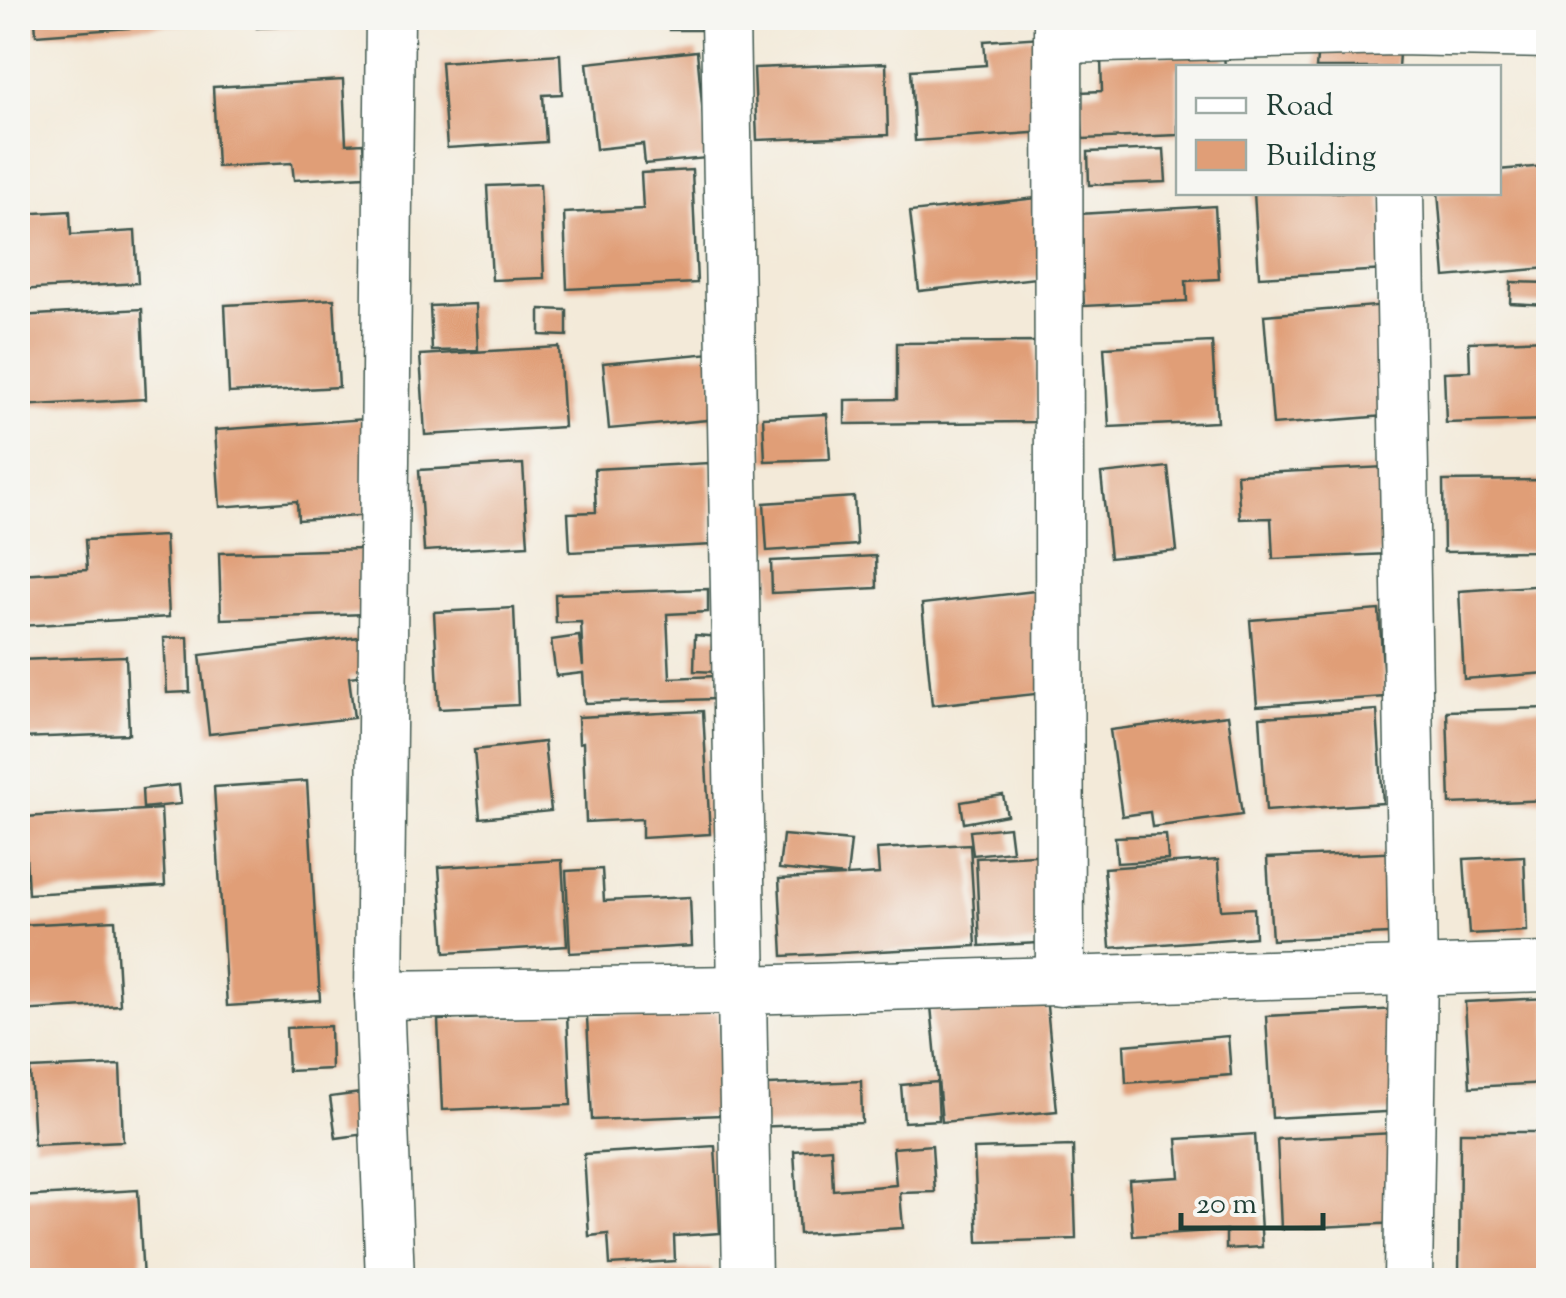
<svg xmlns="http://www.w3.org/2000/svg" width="1566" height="1298" font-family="'Sorts Mill Goudy',serif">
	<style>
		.building { fill: #e09e77 }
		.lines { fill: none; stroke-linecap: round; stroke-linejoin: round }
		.minor-casing { stroke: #3f574d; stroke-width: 51 }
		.minor { stroke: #fff; stroke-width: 48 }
	</style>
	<rect width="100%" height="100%" fill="#f6f6f2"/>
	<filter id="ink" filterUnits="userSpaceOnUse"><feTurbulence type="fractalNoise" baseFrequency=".01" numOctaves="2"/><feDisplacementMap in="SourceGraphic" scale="20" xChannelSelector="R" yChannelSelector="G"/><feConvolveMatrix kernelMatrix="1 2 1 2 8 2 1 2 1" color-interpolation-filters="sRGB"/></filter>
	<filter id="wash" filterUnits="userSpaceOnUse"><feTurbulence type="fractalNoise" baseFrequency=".0048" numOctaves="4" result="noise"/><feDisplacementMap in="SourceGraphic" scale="40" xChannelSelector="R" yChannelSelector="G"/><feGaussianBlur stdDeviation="2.25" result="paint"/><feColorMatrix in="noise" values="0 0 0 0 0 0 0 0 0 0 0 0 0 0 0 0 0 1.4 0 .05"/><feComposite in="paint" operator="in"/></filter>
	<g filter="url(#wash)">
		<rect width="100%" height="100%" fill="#f3ead9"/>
		<g id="blocks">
			<g class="building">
				<path d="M35,18H222V21L36,35Z"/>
				<path d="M257,18H336V24L257,28Z"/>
				<path d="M670,18H707V30H669Z"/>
				<path d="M1042,37L1047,132L915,141L911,70L986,65L984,41Z"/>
				<path d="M1318,46L1399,53L1398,68H1316Z"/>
				<path d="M697,51L707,158L645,164L643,144L596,149L587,63Z"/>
				<path d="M1224,53L1225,68H1178V135L1083,139L1080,92L1102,91L1101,59Z"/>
				<path d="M560,54L562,94L543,95L546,142L447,148L441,62Z"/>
				<path d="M886,63L888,135L757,140L754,68Z"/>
				<path d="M343,80L346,144L363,143L365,176L294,180L292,163L217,167L213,87Z"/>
				<path d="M1164,149L1166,182L1089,185L1088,152Z"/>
				<path d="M1545,166L1548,268L1445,277L1438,192H1498V170Z"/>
				<path d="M692,170L697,283L567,289L564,213L643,209L641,173Z"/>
				<path d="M540,184L544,278L492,280L487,186Z"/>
				<path d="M1254,192H1381L1386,270L1259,277Z"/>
				<path d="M1037,198L1045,277L919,291L910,212Z"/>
				<path d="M1215,206L1219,279L1186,281L1187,301L1084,306L1079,214Z"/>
				<path d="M70,211L71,235L135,231L138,283L18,290V214Z"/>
				<path d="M1511,282L1548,283V305L1510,303Z"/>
				<path d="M334,299L339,387L229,393L225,305Z"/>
				<path d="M476,304L478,350L432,351L430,306Z"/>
				<path d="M1387,305L1397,415L1273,425L1264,315Z"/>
				<path d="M142,309L146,399L18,406V316Z"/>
				<path d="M540,309L567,310V336L540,335Z"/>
				<path d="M1548,339V420L1446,423L1444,372L1470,371L1469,342Z"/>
				<path d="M1036,342L1037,422L845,424V400L897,399V343Z"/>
				<path d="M1212,342L1217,422L1109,427L1104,347Z"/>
				<path d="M559,347L564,427L425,435L420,355Z"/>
				<path d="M711,353L718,419L609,429L603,363Z"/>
				<path d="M827,414L830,459L765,461L763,417Z"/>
				<path d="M365,419L372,515L298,520L297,501L220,507L215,430Z"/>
				<path d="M709,463L713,545L570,552L568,513L596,512L594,469Z"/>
				<path d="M523,464L528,545L424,551L419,470Z"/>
				<path d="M1168,467L1177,551L1110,558L1101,474Z"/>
				<path d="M1386,467L1389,554L1273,559L1271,518L1240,519L1237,474Z"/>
				<path d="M1548,480V551L1444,552L1443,481Z"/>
				<path d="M854,497L857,545L767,551L764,503Z"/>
				<path d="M165,536L169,617L20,626L18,574L87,570L85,540Z"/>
				<path d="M363,549L366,614L221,619L219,553Z"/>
				<path d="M876,556L877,588L772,593L771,561Z"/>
				<path d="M1548,585V673L1464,679L1459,591Z"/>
				<path d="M708,589V612L667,614L670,678L716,676L717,699L585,703L583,673L556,676L551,640L579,636L583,666L581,622L556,623L555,594Z"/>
				<path d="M1035,591L1045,693L932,705L922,604Z"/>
				<path d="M514,608L518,705L439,709L434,612Z"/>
				<path d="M1379,610L1385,697L1257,706L1250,620Z"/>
				<path d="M695,635L720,637L718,672L694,671Z"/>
				<path d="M188,637L190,692L167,693L164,638Z"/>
				<path d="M360,637L365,675L349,677L354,718L209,734L200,655Z"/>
				<path d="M126,656L129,734L20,738L18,660Z"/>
				<path d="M1548,708V800L1450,804L1447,711Z"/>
				<path d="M1377,710L1383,803L1266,811L1260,717Z"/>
				<path d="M703,711L710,834L642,838V819L586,822L583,742L579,743L578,717Z"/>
				<path d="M1228,715L1242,815L1152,827L1150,812L1122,816L1110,730Z"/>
				<path d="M544,742L551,811L480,818L474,750Z"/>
				<path d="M307,781L320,1000L227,1006L214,787Z"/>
				<path d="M179,785L181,804L143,808L142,789Z"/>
				<path d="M1003,795L1007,815L964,823L961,802Z"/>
				<path d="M161,809L165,886L28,894L24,817Z"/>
				<path d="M1009,827L1012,851L973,855L970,831Z"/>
				<path d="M783,835L851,841L847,876L879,874L877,849L970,844L976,946L783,956L779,879L845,876L779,869Z"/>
				<path d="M1166,835L1168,860L1117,863L1115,837Z"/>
				<path d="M1404,852L1408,933L1272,940L1267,858Z"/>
				<path d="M1054,854L1058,942L980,946L976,858Z"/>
				<path d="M1524,856L1527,931L1469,934L1464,859Z"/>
				<path d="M562,860L567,946L445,953L439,867Z"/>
				<path d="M1218,860L1221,910L1254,908L1255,937L1110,948L1104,868Z"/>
				<path d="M602,869L604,901L690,897L692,946L570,953L566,871Z"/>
				<path d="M115,920L120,1005L18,1011V925Z"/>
				<path d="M1046,996L1057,1111L942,1122L931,1006Z"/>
				<path d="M1548,998V1083L1470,1087L1465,1002Z"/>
				<path d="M1399,1009L1404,1111L1272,1118L1266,1016Z"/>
				<path d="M718,1012L722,1115L592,1120L587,1017Z"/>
				<path d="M567,1015L571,1105L442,1110L438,1020Z"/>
				<path d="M330,1026L331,1069L288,1071L286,1028Z"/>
				<path d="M1228,1036L1231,1075L1126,1083L1124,1045Z"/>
				<path d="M120,1065L123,1141L34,1145L30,1069Z"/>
				<path d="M861,1081L862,1123L750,1127L748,1086Z"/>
				<path d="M937,1082L939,1120L904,1122L901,1085Z"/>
				<path d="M361,1093L366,1134L336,1138L330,1097Z"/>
				<path d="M1460,1132H1548V1280H1459Z"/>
				<path d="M1394,1133L1398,1223L1281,1229L1277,1139Z"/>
				<path d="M1255,1134L1262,1247L1226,1249V1230L1133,1236L1129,1180L1180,1177L1177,1139Z"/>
				<path d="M932,1145L935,1192L900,1193L903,1228L799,1234L794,1151L831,1148L833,1190L896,1185L893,1148Z"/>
				<path d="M715,1146L720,1233L674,1236L675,1261L610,1265L608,1234L589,1236L584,1154Z"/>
				<path d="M1073,1146L1076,1239L978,1242L974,1149Z"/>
				<path d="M138,1190L143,1280H18V1197Z"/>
				<path d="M712,1269V1280H587V1276Z"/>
			</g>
		</g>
	</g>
	<g filter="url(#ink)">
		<use href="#blocks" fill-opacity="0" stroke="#3f574d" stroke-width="2.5"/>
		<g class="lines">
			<g class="minor-casing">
				<g id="minor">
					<path d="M725,18L747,1280"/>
					<path d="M1058,18L1060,982"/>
					<path d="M1059,39L1396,31L1548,34"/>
					<path d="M1399,192L1413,972L1408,1280"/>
					<path d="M379,995L742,990L1548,967"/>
					<path d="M390,1280L379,995L390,18"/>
				</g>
			</g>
			<use href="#minor" class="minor"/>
		</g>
	</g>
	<rect width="1566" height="1298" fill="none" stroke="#f6f6f2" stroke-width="60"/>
	<rect x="1176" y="65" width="325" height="130" fill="#f6f6f2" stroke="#a0aca6" stroke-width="2.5"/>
	<rect x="1196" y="98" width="50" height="15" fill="#ffffff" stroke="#a0aca6" stroke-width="2.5"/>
	<text x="1266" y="115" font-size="30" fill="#1f3d34">Road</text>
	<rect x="1196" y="140" width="50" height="30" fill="#e09e77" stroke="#a0aca6" stroke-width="2.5"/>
	<text x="1266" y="165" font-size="30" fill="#1f3d34">Building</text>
	<path d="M1181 1213v15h142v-15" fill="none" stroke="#1f3d34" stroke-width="5"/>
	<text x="1196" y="1213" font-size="30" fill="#1f3d34" stroke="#f6f6f2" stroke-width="8" paint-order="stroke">20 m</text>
</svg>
